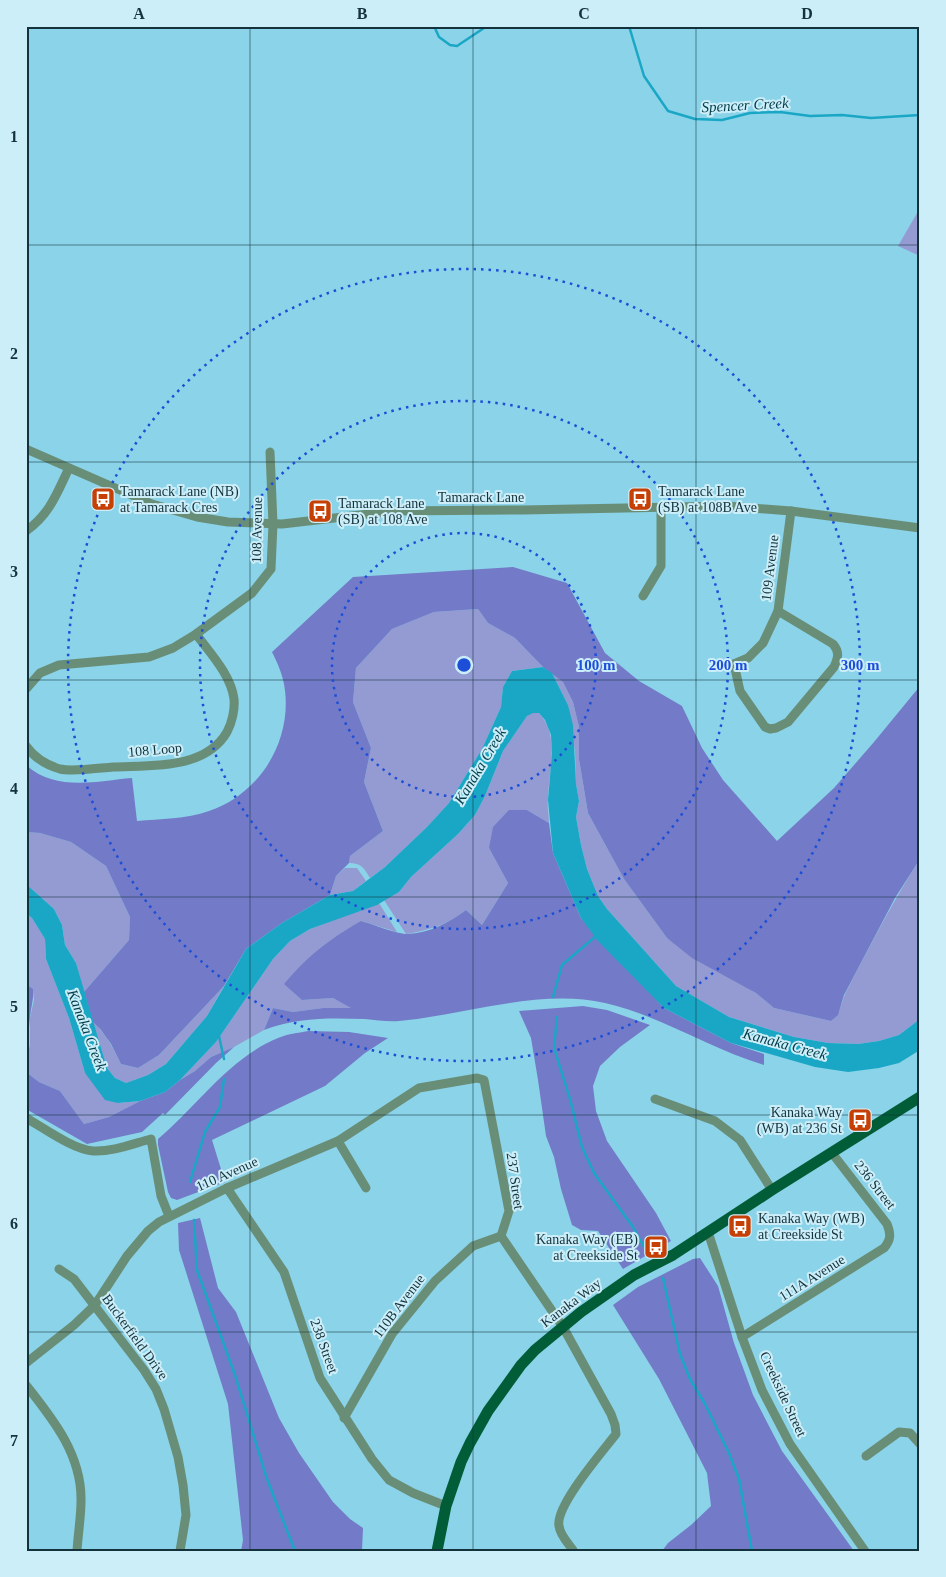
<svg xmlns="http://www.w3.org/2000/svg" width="946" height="1577" font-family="Georgia,serif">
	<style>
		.green { fill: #949bd2 }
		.forest { fill: #737bc8 }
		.water { fill: #1aa7c6 }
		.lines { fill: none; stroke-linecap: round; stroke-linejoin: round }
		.stream { stroke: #1aa7c6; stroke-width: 2.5 }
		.minor { stroke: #698e78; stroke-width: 9 }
		.major { stroke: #005d38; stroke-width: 11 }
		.grid { fill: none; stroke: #14323b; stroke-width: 1; stroke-opacity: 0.55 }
		.ring { fill: none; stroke: #1d4ed8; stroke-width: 2.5; stroke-dasharray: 2.5 5 }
		.labels { text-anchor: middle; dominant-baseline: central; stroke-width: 4; stroke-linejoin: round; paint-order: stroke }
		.poi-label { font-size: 14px; fill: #14323b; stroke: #cceef9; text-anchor: start }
		.street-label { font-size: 14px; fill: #14323b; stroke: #cceef9 }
		.water-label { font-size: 15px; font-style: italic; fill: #013c49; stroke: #cceef9 }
		.centre { fill: #1d4ed8; stroke: #cceef9; stroke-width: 2.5 }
		.ring-label { font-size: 15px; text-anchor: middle; font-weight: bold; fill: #1d4ed8; stroke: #cceef9; stroke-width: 4; stroke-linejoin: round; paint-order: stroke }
		.neatline { fill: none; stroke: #14323b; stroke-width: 2 }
		.grid-label { font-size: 16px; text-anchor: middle; font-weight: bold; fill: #14323b }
	</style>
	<rect width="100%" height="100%" fill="#8bd3e8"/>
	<g class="green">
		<path d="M920,208V256L898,246Z"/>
		<path d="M478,609L488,623L515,638L543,667L512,671L503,687L501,707L482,749L449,803L427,827L385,867L370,878C364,868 361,863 349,863L350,856L383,831L364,782L371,748L353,702L356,668L392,629L434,612Z"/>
		<path d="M552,673L563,682L573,702L579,727V759L588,813L624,879L667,938L756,993L774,1008L831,1021C842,1013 841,1000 848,988C871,944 893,901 920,859V1019L899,1035L879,1041L858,1044L828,1043L794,1037L729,1017L676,986L607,909L598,896L587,869L581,845L576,817L579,801L576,784L575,751L568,705Z"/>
		<path d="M533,712L539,713C561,737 548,771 548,800C547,807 549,815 549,823L527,810L489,848L508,883L482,925L466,910C447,925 429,930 406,934L384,900L399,892L411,877L458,834L475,815L485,796L503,751L527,716Z"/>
		<path d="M26,832L40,833L71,842L106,866L130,917L129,940L84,992L76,963L65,945L62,925L54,909L26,884Z"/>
		<path d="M345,868H357L366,881L353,891L330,895L336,876Z"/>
		<path d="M379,903L397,932L361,921L302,1000L333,998L352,1008H323L293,1012L273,1008L264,1030L234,1047L211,1057L195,1071L180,1080L216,1042L273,959L290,941L310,929Z"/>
		<path d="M26,913L32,918L45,939L46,959L69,1018L85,1073L118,1103L140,1101L109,1117L84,1124L60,1091L39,1082L26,1072V1062L30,1045V1018L34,1000L33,989L26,984Z"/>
		<path d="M224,986L207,1016L166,1064L148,1075L126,1083L115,1078L107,1068L93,1022C106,1034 113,1048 121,1064L138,1068L159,1055Z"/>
	</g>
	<g class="forest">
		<path d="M513,567L567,583L605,653L639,681L682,706L702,748L723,780L777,841L834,788L874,742L920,686V859L895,898L844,995L838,1015L831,1021L774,1008L756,993L692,958L667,938L624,879L588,813L579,759V727L573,702L563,682L543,667L515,638L488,623L478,609L434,612L392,629L356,668L353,702L371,748L364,782L383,831L350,856L349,863L336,876L330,895L282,923L246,949L224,986L159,1055L138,1068L121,1064L111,1044L101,1030L93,1022L84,992L129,940L130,917L106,866L71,842L40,833L26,832V765C56,792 96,781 132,778L137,821C160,819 186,819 209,811C261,794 294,738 284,684C282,673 277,662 272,652L353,577Z"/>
		<path d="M509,810H527L549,823L553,853L581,918L664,1008L731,1043L764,1054V1065C710,1049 659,1015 605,1003C539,988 465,1015 399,1021C388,1022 376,1020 365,1019C329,1018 298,1017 264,1030L273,1008L293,1012L323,1008H351L333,998L302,1000L284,984C309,955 328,940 361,921C372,924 397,934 407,934C429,933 449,923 466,910L482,925L508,883L489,848L493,827Z"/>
		<path d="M26,984L33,989C34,999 31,1007 30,1017C28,1032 29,1046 26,1062Z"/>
		<path d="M583,1006L607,1010L650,1025L620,1047L600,1066L593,1086L596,1111L607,1141L656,1213L671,1241L623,1269L598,1231L581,1230L572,1225L561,1189L554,1157L546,1136L538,1080L531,1038L519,1011Z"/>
		<path d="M308,1031L349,1032L388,1038L365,1053L325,1086L212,1140L225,1182L177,1200L171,1198L168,1192L158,1145V1139C197,1106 229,1058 278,1038C287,1034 298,1033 308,1031Z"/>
		<path d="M234,1047L216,1063L165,1115L163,1113L142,1132L87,1144L26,1109V1072L39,1082L60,1091L84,1124L109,1117L140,1101L165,1092L180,1080L195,1071L211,1057Z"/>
		<path d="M200,1218L218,1288L236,1312L279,1418L299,1453L333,1502L350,1519L363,1528L362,1551H241L243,1540L228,1404L179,1250L178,1223Z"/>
		<path d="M700,1258L718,1286L734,1343L753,1395L782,1451L854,1551H662L668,1543L691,1525L711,1506L707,1473L659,1379L613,1305L638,1287L693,1259Z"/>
	</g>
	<path class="water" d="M543,667L552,673L568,705L573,725L576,784L579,801L576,817L581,845L587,869L598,896L607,909L676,986L729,1017L794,1037L828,1043L858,1044L879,1041L899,1035L920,1019V1050L899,1063L879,1068L848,1072L815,1067L731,1043L664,1008L598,941L581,918L553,853L548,800L552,753L551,735L545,720L539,713H533L527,716L503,751L485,796L475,815L458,834L411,877L399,892L377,905L310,929L290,941L273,959L216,1042L180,1080L165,1092L140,1101L118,1103L105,1100L85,1073L69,1018L46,959L45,939L32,918L26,913V884L54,909L62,925L65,945L76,963L107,1068L115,1078L126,1083L148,1075L166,1064L207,1016L246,949L282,923L330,895L353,891L385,867L427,827L449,803L482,749L501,707L503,687L512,671Z"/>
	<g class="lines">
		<g class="stream">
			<path d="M434,26L439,37L450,45L457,46L487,26"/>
			<path d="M629,26L644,76L668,111L695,119L722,120L750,113L780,112L810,116L842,115L871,118L920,115"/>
			<path d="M553,997L562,965L596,936"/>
			<path d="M557,1017L554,1048L570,1099L582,1147L594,1173L633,1227L644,1247"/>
			<path d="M219,1036L224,1059"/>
			<path d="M190,1182L205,1132L220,1107L224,1079"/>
			<path d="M194,1220L197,1270L235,1375L267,1479L295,1551"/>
			<path d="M663,1278L680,1354L690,1379L705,1404L729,1453L739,1479L752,1551"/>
		</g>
		<g class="minor">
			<path d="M26,449L152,504L197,517L228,522L282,524L395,511L523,510L727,506L791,511L920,528"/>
			<path d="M26,531C50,514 57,493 69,468"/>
			<path d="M643,596L661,566V507"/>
			<path d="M734,664L740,691L765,727L770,729L776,728L788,722L834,667C838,658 840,652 833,644L778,611"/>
			<path d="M734,664L748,658L763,643L778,611L791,511"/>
			<path d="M26,689L40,673L59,665L149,657L173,648L196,634L252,593L271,569L273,524L270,452"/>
			<path d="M26,746C34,757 46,765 60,769C73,772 99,768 113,767C151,765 205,770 227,732C232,723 235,709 234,699C231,675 210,653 196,634"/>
			<path d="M655,1099L715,1121L740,1140L772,1190"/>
			<path d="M26,1118C44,1128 72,1149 93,1151C112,1152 132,1144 151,1139L161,1196L169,1216"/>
			<path d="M338,1141L366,1188"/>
			<path d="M227,1188L284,1272L320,1378L372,1459L389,1480L413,1493L446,1506"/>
			<path d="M708,1232L742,1337L762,1390L790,1444L865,1551"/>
			<path d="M501,1236L563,1327L611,1414L615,1425L616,1434C603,1451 555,1506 559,1526C560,1535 568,1543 573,1550"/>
			<path d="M59,1269L74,1279L144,1370L156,1389L164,1409L178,1457L183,1485L186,1515L180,1551"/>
			<path d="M742,1337L884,1248C891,1240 891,1234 887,1224L832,1153"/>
			<path d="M26,1363L74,1325L95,1305L127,1256L148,1231L159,1222L227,1188L338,1141L419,1088L477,1078L484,1080L509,1211L501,1236"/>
			<path d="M26,1385C53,1419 82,1455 81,1501C81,1517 78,1534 77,1551"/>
			<path d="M344,1418L392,1334L435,1281L473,1246L501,1236"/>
			<path d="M866,1456L899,1432L910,1433L920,1444"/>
		</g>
		<path class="major" d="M437,1551L446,1506L461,1462L470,1443L488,1411L521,1365L535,1350L581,1312L634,1275L673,1255L772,1190L920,1097"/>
	</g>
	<path class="grid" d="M250,26V1551M473,26V1551M696,26V1551M26,245H920M26,462H920M26,680H920M26,897H920M26,1115H920M26,1332H920"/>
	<g class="ring">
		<circle cx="464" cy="665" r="132"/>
		<circle cx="464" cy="665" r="264"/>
		<circle cx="464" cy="665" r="396"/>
	</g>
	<defs>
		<g id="bus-square" transform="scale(1.25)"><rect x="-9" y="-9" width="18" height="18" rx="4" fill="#c63f05" stroke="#cceef9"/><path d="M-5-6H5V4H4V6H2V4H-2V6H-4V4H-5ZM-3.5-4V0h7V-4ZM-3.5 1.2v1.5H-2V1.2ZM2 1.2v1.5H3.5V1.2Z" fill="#fff"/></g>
	</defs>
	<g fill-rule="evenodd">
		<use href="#bus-square" x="103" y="499"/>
		<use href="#bus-square" x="640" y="499"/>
		<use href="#bus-square" x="320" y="511"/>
		<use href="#bus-square" x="860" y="1120"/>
		<use href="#bus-square" x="740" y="1226"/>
		<use href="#bus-square" x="656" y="1247"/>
	</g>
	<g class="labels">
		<g class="poi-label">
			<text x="120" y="491">Tamarack Lane (NB)<tspan x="120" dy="16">at Tamarack Cres</tspan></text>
			<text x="658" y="491">Tamarack Lane<tspan x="658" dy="16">(SB) at 108B Ave</tspan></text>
			<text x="338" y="503">Tamarack Lane<tspan x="338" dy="16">(SB) at 108 Ave</tspan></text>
			<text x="842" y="1112" text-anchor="end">Kanaka Way<tspan x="842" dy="16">(WB) at 236 St</tspan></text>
			<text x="758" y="1218">Kanaka Way (WB)<tspan x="758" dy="16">at Creekside St</tspan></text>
			<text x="638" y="1239" text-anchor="end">Kanaka Way (EB)<tspan x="638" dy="16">at Creekside St</tspan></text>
		</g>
		<g class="street-label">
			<text x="481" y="497">Tamarack Lane</text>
			<text transform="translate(257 530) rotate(-89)">108 Avenue</text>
			<text transform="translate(770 568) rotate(-83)">109 Avenue</text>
			<text transform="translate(155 750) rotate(-5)">108 Loop</text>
			<text transform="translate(227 1174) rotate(-24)">110 Avenue</text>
			<text transform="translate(515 1181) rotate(82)">237 Street</text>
			<text transform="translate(875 1185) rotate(52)">236 Street</text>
			<text transform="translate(812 1278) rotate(-32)">111A Avenue</text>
			<text transform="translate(571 1303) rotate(-37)">Kanaka Way</text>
			<text transform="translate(399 1306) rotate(-53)">110B Avenue</text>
			<text transform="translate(135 1337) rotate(54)">Buckerfield Drive</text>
			<text transform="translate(324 1346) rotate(70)">238 Street</text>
			<text transform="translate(783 1394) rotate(65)">Creekside Street</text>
		</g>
		<g class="water-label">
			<text transform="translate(745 105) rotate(-3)">Spencer Creek</text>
			<text transform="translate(480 766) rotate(-59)">Kanaka Creek</text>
			<text transform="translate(87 1030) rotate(69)">Kanaka Creek</text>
			<text transform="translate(785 1044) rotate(15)">Kanaka Creek</text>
		</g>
	</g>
	<circle cx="464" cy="665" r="8" class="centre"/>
	<g class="ring-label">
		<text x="596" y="670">100 m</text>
		<text x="728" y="670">200 m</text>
		<text x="860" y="670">300 m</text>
	</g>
	<rect width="946" height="1577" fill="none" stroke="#cceef9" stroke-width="55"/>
	<rect x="28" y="28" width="890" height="1522" class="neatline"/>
	<g class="grid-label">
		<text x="139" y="19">A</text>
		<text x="362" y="19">B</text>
		<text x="584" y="19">C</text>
		<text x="807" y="19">D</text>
		<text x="14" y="142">1</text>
		<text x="14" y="359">2</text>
		<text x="14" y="577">3</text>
		<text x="14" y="794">4</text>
		<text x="14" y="1012">5</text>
		<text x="14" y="1229">6</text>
		<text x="14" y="1446">7</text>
	</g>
</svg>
